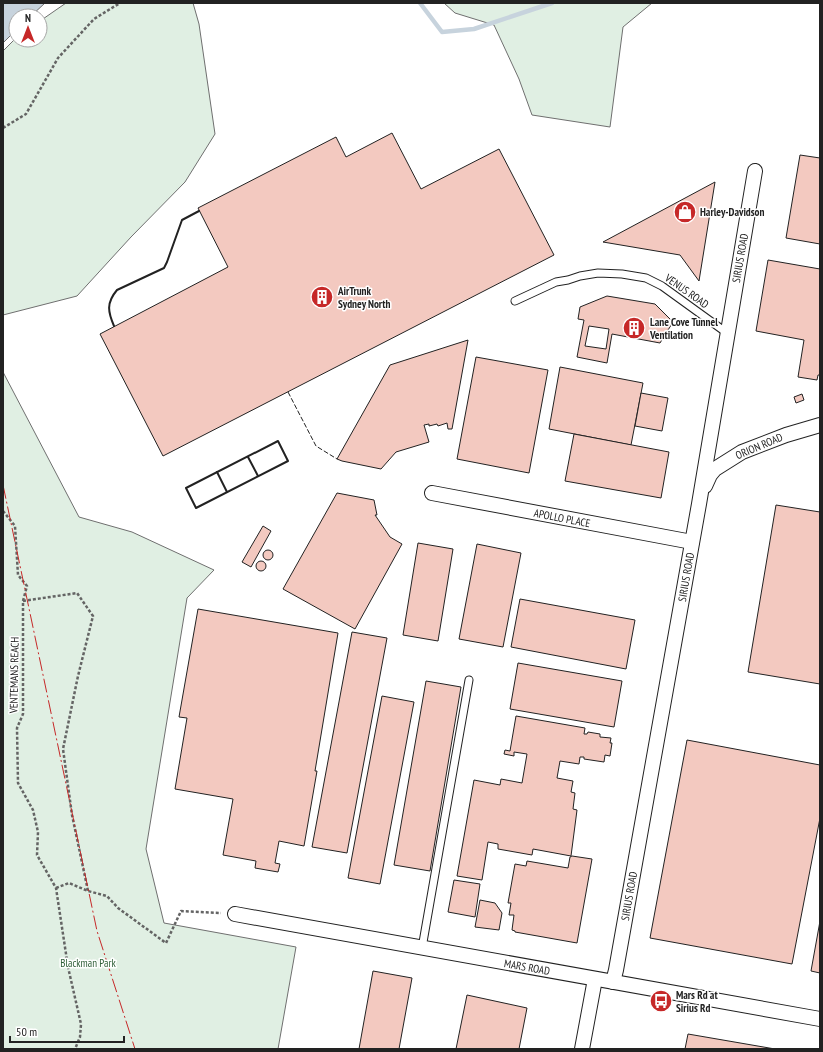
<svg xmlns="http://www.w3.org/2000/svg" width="823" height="1052" font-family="'PT Sans Narrow',sans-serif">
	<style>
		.green { fill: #e0efe3; stroke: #6f6f6f }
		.water { fill: #c7d3dd; stroke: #6f6f6f }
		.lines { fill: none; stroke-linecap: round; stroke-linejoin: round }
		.stream { stroke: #c7d3dd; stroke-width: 4.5 }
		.building { fill: #f3c9c0; stroke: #222; fill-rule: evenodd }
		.lane-casing { stroke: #222; stroke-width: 9 }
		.street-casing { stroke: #222; stroke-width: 16 }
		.path { stroke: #646464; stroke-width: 2.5; stroke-dasharray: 3 2; stroke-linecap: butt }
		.lane { stroke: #fff; stroke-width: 7 }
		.street { stroke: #fff; stroke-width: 14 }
		.fence { stroke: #222; stroke-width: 1; stroke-dasharray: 5 2; stroke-linecap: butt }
		.wall { stroke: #222; stroke-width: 2 }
		.power { stroke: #c62828; stroke-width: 1; stroke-dasharray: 14 3 2 3; stroke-linecap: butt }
		.labels { text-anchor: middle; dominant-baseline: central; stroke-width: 3; stroke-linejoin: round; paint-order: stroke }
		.poi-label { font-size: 11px; font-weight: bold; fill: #222; stroke: #fff; text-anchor: start }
		.street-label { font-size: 11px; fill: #222; stroke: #fff }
		.park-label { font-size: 11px; fill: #2f5e38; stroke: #fff }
	</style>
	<rect width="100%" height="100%" fill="#fff"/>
	<g class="green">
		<path d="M66,3H193L199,24L215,134L185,182L131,237L77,296L3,315V51L16,38V40H40V21Z"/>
		<path d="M444,3H652L623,27L610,127L532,115L519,79L494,25L455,13Z"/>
		<path d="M3,372L79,517L132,532L214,570L187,598L146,849L164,923L296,947L278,1049H3Z"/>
	</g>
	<path class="water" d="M3,3H45L31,16H16V30L3,43Z"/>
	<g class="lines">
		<path class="stream" d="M420,3L442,32L474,29L552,3"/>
	</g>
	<g class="building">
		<path d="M392,133L421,189L499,149L554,255L163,456L100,334L228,267L198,208L336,137L346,157Z"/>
		<path d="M800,155L820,158V244L786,238Z"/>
		<path d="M715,182L699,281L680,255L603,242Z"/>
		<path d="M768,260L820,269V375H818L817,380L798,377L804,340L756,331Z"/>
		<path d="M607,296L655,304L673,322L660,343L612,334L607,363L577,357L584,320L578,319L580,307ZM589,326L609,329L606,349L585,346Z"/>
		<path d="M468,340L452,429H448L447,423L438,426L437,424L429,426V424L424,425L429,442L396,452L381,469L342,461L337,459L390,365Z"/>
		<path d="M476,357L548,370L529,473L457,459Z"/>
		<path d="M560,367L643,383L631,445L549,429Z"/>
		<path d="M641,393L668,398L662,431L635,426Z"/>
		<path d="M802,394L804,400L796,403L794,397Z"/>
		<path d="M574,434L669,452L661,498L565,481Z"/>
		<path d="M337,493L374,500L377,515H375L390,537L402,544L355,629L283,589Z"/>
		<path d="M776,505L820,512V684L748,672Z"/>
		<path d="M263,526L271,531L251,567L242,562Z"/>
		<path d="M418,543L453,549L438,641L403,635Z"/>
		<path d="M477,544L521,553L503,647L459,639Z"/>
		<circle cx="268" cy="555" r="5"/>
		<circle cx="261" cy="566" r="5"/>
		<path d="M520,599L635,620L626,669L511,647Z"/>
		<path d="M198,609L338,633L315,771H317L304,846L279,841L275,863L280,864L278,872L255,868L256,861L223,855L233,799L175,789L187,718L179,717Z"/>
		<path d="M352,632L387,638L347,853L312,847Z"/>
		<path d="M518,663L622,681L614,727L510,709Z"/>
		<path d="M426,681L461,687L430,871L394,865Z"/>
		<path d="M382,696L414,702L380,884L348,878Z"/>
		<path d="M516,716L585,728L584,734H587L588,732L600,734V737L611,738L610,743H612L610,756L605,755L604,762L584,759V757H580L579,764L560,761L557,778L573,781L571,792L575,793L573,809L577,810L571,856L533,849L532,855L498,849V844L488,842L482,880L457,876L474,780L500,785L501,779L522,783L527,754L514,752V756L504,754L505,750L510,751Z"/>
		<path d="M687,740L820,765V818L792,964L650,938Z"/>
		<path d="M572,856L592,859L577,943L515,932V931L512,930L514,915H509L511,903H508L515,864L526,866L527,861L568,868L570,857Z"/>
		<path d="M454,880L480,884L475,917L448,912Z"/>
		<path d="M480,900L495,903L502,913L499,930L475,927Z"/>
		<path d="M820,921V973L811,971Z"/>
		<path d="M373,971L412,978L399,1049H359Z"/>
		<path d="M467,995L527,1008L519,1049H456Z"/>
		<path d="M688,1034L775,1049H685Z"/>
	</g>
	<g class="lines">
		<g class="lane-casing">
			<g id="lane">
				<path d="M515,301L556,282L568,280L580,276L598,273L622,274L646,278L662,286L727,333"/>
				<path d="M422,948L469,680"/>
			</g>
		</g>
		<g class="street-casing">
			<g id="street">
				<path d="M705,486L710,475L715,469L742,452L786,435L820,425"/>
				<path d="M432,493L692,542"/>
				<path d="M235,914L820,1019"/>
				<path d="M613,982L616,970L699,504L755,171"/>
				<path d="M582,1049L595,979"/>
			</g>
		</g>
		<g class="path">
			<path d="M3,128L26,114L58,58L94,19L120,3"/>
			<path d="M3,511L15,526L18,575L27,586L23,601V714L17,728L18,783L33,810L38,832L37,855L56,888L68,967L81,1024L80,1037L75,1049"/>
			<path d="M23,601L77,593L93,616L78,676L63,749L72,815L88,891"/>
			<path d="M56,888L69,883L88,891L107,896L118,908L166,943L181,911L221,913"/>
		</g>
		<use href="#lane" class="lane"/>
		<use href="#street" class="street"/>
		<path class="fence" d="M288,392L316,446L337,459"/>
		<g class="wall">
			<path d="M114,326C108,312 106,303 117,290L164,268L167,262L182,220L199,211"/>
			<path d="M278,441L288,461L196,508L186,488Z"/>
			<path d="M248,457L258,476"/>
			<path d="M217,472L227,492"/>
		</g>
		<path class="power" d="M3,485L97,931L135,1049"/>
	</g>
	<defs>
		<g id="shop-disc" transform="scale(1.15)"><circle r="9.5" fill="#c62828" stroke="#fff"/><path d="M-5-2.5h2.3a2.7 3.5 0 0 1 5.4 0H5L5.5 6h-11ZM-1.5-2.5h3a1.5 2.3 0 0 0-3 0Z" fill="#fff"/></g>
		<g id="building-disc" transform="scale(1.15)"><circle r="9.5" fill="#c62828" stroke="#fff"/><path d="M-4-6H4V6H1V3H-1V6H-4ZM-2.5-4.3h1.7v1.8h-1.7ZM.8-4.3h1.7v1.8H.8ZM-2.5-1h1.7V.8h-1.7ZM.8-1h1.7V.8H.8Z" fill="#fff"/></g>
		<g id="bus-disc" transform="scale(1.15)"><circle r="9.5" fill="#c62828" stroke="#fff"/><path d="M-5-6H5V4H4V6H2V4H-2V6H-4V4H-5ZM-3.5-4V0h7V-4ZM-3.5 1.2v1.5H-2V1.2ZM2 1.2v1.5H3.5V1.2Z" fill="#fff"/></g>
	</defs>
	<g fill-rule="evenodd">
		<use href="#shop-disc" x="685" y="212"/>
		<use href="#building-disc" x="322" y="297"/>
		<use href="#building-disc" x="634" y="328"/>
		<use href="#bus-disc" x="661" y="1001"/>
	</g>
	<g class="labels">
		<g class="poi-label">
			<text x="700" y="212">Harley-Davidson</text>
			<text x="338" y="291">AirTrunk<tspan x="338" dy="13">Sydney North</tspan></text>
			<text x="650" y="322">Lane Cove Tunnel<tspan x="650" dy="13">Ventilation</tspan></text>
			<text x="676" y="995">Mars Rd at<tspan x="676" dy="13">Sirius Rd</tspan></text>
		</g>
		<g class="street-label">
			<text transform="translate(740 258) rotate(-80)">SIRIUS ROAD</text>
			<text transform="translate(687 291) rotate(35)">VENUS ROAD</text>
			<text transform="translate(759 446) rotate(-23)">ORION ROAD</text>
			<text transform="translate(562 518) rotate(11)">APOLLO PLACE</text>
			<text transform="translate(686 577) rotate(-80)">SIRIUS ROAD</text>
			<text transform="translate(14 675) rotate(-89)">VENTEMANS REACH</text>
			<text transform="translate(629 896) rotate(-80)">SIRIUS ROAD</text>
			<text transform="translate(527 967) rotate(10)">MARS ROAD</text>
		</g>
		<g class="park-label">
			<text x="88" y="963">Blackman Park</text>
		</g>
	</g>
	<rect width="823" height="1052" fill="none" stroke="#222222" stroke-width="8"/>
	<g transform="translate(28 28)"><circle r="19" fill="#ffffff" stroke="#a7a7a7"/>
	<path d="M0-3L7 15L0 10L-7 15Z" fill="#c62828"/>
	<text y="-6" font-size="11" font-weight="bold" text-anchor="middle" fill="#222222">N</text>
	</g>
	<path d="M10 1036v6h114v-6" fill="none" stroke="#222222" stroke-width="2"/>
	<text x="16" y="1036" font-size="12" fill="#222222" stroke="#ffffff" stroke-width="3" paint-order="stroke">50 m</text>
</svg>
